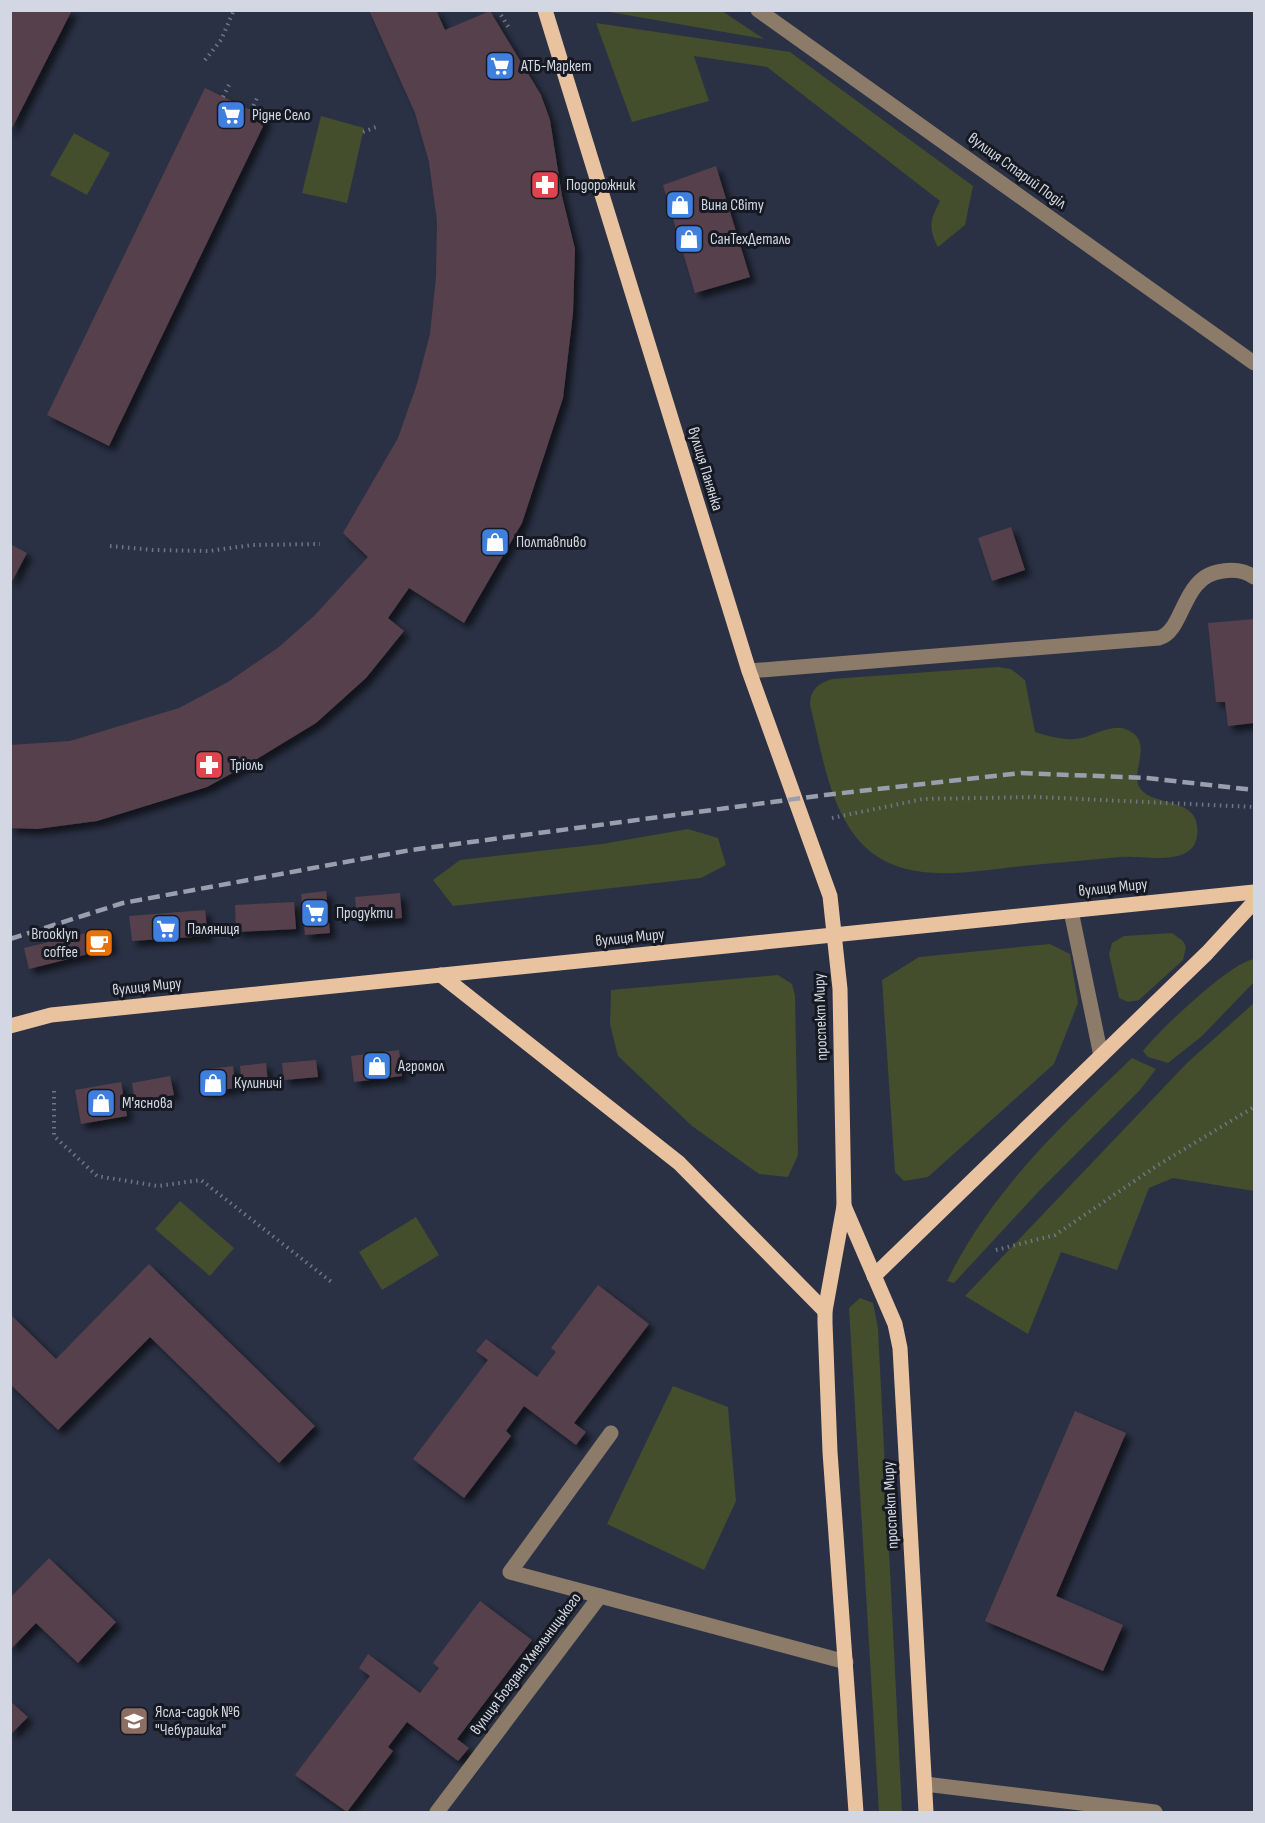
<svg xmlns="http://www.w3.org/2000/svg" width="1265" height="1823" font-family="'Sofia Sans Condensed',sans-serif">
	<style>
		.green { fill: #444d2c }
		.building { fill: #56404b; filter: url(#shadow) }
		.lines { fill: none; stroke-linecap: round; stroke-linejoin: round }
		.path { stroke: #707686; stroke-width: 4; stroke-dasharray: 1.5 4.5; stroke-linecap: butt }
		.minor { stroke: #8d7b6a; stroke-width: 15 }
		.major { stroke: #e9c3a0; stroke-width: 15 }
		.rail { stroke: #999fad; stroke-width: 4.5; stroke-dasharray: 12 6; stroke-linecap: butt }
		.labels { text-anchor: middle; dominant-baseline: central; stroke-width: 6; stroke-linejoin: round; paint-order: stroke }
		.poi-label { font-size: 16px; fill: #d2d7e3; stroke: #161922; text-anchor: start }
		.street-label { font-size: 16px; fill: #d2d7e3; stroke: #161922 }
	</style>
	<defs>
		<filter id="shadow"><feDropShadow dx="5.5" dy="5.5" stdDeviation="3" flood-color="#0009"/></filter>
	</defs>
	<rect width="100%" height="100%" fill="#2a3144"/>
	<g class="green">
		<path d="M604,11H722L764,39Z"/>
		<path d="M596,23L790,52L973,186L965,225L938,247C928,228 930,220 940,201L767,67L694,56L709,101L632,122Z"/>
		<path d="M321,116L364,128L347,203L302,193Z"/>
		<path d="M74,133L110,153L87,195L50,175Z"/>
		<path d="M998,667L1011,669L1025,680L1035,732C1048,736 1062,740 1075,739C1092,738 1111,722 1128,730C1155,743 1129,772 1140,788C1153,808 1203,795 1197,836C1193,868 1142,855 1121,857C1088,860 1055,863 1022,866C966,872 896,888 856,837C828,802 821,748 810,705C810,690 818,683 832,679Z"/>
		<path d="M688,829L718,838L726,865L701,878L453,906L433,880L460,860L602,844Z"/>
		<path d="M1172,933L1183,941L1186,947L1183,960L1139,1000L1128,1002L1119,998L1109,954L1112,943L1124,936Z"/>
		<path d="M1050,944L1070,954L1078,1003L1054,1064L928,1177L904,1181L895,1172L882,980L919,957Z"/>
		<path d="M1254,959V982L1202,1036L1168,1063L1148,1057L1143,1051C1158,1031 1231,962 1254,959Z"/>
		<path d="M778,975L792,984L795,996L798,1155L788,1177L759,1174L692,1126L618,1056L610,1024L611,990Z"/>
		<path d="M1254,1003V1191L1173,1178L1149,1188L1117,1270L1061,1252L1028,1334L965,1296L1187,1063Z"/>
		<path d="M1132,1058L1156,1069L1140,1090L1040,1190L954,1283L947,1281C992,1190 1060,1127 1132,1058Z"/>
		<path d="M180,1201L234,1248L210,1276L155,1229Z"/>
		<path d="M416,1217L439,1255L382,1290L359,1252Z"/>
		<path d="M860,1298L873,1303L878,1328L902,1812H879L849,1308Z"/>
		<path d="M673,1386L728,1407L736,1501L704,1570L607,1524Z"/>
	</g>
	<g class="building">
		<path d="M10,10H72L10,132Z"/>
		<path d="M369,10H436L445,30L490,11L541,95L550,120L562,196L575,249L573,313L563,398L522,523L464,623L409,588L388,618L404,631L366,678L316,723L247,765L207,787L97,821L37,829L10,828V745L70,741L179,708L228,682L279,647L315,615L368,557L343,533L398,438L417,384L430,334L436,277L437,221L429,162L415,113Z"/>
		<path d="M205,88L267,118L109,446L47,415Z"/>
		<path d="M716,166L750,277L695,293L663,185Z"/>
		<path d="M1011,527L1025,570L992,581L978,538Z"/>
		<path d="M10,544L27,553L10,585Z"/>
		<path d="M1254,619V723L1228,726L1225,702H1216L1208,623Z"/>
		<path d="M326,891L330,933L305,935L301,894Z"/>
		<path d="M400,893L402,918L357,922L355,897Z"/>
		<path d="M294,902L296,929L236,932L235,905Z"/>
		<path d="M205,910L208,936L132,941L129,916Z"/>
		<path d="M107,928L112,948L29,969L24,948Z"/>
		<path d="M399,1050L402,1076L354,1082L351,1056Z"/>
		<path d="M316,1060L318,1077L284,1080L282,1063Z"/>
		<path d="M266,1063L268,1082L242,1085L240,1066Z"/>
		<path d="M233,1066L236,1088L204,1092L201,1070Z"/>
		<path d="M170,1076L174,1095L135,1102L132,1083Z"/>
		<path d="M121,1082L127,1116L81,1124L75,1090Z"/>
		<path d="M149,1264L315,1426L279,1463L150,1337L58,1430L10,1384V1314L56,1359Z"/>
		<path d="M598,1285L649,1324L574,1423L586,1432L576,1445L524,1406L506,1431L511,1436L464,1498L413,1459L488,1360L476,1351L486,1339L537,1377L556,1352L551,1348Z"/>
		<path d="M1075,1411L1126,1433L1056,1596L1123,1625L1103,1671L985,1621Z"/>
		<path d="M49,1558L116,1622L78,1663L36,1623L10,1650V1598Z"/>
		<path d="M480,1601L532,1640L457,1739L469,1748L458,1761L407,1722L388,1747L393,1751L347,1812L295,1775L370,1676L359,1668L368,1654L420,1693L439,1668L433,1663Z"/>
		<path d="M10,1701L28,1717L10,1735Z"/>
	</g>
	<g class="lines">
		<g class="path">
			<path d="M498,10L509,28"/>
			<path d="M205,60L221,40L234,10"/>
			<path d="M223,97L229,85"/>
			<path d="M251,111L257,98"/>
			<path d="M363,132L376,127"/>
			<path d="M110,546L153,550L209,551L252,545L320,544"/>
			<path d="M832,818L923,799L1037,797L1254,807"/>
			<path d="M54,1091V1136L97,1176L158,1186L201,1180L334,1284"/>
			<path d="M996,1250L1055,1235L1158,1165L1254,1107"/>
		</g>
		<g class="minor">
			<path d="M758,10L1254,363"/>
			<path d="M749,671L1159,638C1185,631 1181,575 1223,571C1235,569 1245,571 1254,577"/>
			<path d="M1071,911L1101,1056"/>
			<path d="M600,1596L510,1572L611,1433"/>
			<path d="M925,1784L1155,1812"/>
			<path d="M437,1812L600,1596L846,1662"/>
		</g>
		<g class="major">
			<path d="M545,10L749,671L830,896L840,989L844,1206L825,1311V1323L830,1452L856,1812"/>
			<path d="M441,975L679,1163L825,1311"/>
			<path d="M10,1026L51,1015L1254,892"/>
			<path d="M844,1206L895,1324L900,1348L926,1812"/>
			<path d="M874,1276L1207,953L1254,902"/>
		</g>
		<path class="rail" d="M10,939L123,903L411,850L825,795L1021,773L1147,778L1254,790"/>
	</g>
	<defs>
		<g id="supermarket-square" transform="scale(1.5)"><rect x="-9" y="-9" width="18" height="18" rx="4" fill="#3f7fe0" stroke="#161922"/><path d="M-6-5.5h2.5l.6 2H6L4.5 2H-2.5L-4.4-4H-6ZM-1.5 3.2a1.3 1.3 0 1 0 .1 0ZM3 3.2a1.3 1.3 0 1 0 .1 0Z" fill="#fff"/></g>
		<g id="pharmacy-square" transform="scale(1.5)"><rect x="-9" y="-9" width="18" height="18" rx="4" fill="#e0444e" stroke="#161922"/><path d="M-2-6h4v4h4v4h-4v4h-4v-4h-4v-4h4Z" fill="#fff"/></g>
		<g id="shop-square" transform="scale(1.5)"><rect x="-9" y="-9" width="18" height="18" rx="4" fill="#3f7fe0" stroke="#161922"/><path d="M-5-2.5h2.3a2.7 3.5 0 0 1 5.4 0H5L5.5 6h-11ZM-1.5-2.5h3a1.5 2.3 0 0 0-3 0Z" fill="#fff"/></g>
		<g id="cafe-square" transform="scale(1.5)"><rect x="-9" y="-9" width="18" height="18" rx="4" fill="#e8710a" stroke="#161922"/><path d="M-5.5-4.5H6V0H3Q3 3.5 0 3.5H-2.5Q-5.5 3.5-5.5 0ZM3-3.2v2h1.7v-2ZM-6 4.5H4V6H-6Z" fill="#fff"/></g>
		<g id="school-square" transform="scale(1.5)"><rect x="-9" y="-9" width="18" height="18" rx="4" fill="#8d6e63" stroke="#161922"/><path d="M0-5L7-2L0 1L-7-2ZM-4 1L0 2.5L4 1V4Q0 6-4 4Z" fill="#fff"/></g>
	</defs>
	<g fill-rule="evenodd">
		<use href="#supermarket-square" x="500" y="66"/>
		<use href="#supermarket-square" x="231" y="115"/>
		<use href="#pharmacy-square" x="545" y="185"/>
		<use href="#shop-square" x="680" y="205"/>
		<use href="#shop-square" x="689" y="239"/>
		<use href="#shop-square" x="495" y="542"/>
		<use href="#pharmacy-square" x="209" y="765"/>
		<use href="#supermarket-square" x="315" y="913"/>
		<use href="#supermarket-square" x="166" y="929"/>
		<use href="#cafe-square" x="99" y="943"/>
		<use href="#shop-square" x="377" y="1066"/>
		<use href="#shop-square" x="213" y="1083"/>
		<use href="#shop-square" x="101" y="1103"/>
		<use href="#school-square" x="134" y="1721"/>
	</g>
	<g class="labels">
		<g class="poi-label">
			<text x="521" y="66">АТБ-Маркет</text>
			<text x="252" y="115">Рідне Село</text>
			<text x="566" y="185">Подорожник</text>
			<text x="701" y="205">Вина Світу</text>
			<text x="710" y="239">СанТехДеталь</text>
			<text x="516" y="542">Полтавпиво</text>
			<text x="230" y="765">Тріоль</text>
			<text x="336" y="913">Продукти</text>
			<text x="187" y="929">Паляниця</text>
			<text x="78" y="934" text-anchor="end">Brooklyn<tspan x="78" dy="18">coffee</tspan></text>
			<text x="398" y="1066">Агромол</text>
			<text x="234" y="1083">Кулиничі</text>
			<text x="122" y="1103">М'яснова</text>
			<text x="155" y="1712">Ясла-садок №6<tspan x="155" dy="18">"Чебурашка"</tspan></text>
		</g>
		<g class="street-label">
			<text transform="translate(1017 171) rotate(36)">вулиця Старий Поділ</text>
			<text transform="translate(705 469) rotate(73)">вулиця Панянка</text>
			<text transform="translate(1113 888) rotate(-6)">вулиця Миру</text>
			<text transform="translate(630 938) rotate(-6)">вулиця Миру</text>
			<text transform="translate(147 987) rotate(-6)">вулиця Миру</text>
			<text transform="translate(821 1017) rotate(-92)">проспект Миру</text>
			<text transform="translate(891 1505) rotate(-93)">проспект Миру</text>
			<text transform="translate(526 1664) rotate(-53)">вулиця Богдана Хмельницького</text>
		</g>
	</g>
	<rect width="1265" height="1823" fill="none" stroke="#d2d7e3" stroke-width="24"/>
</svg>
